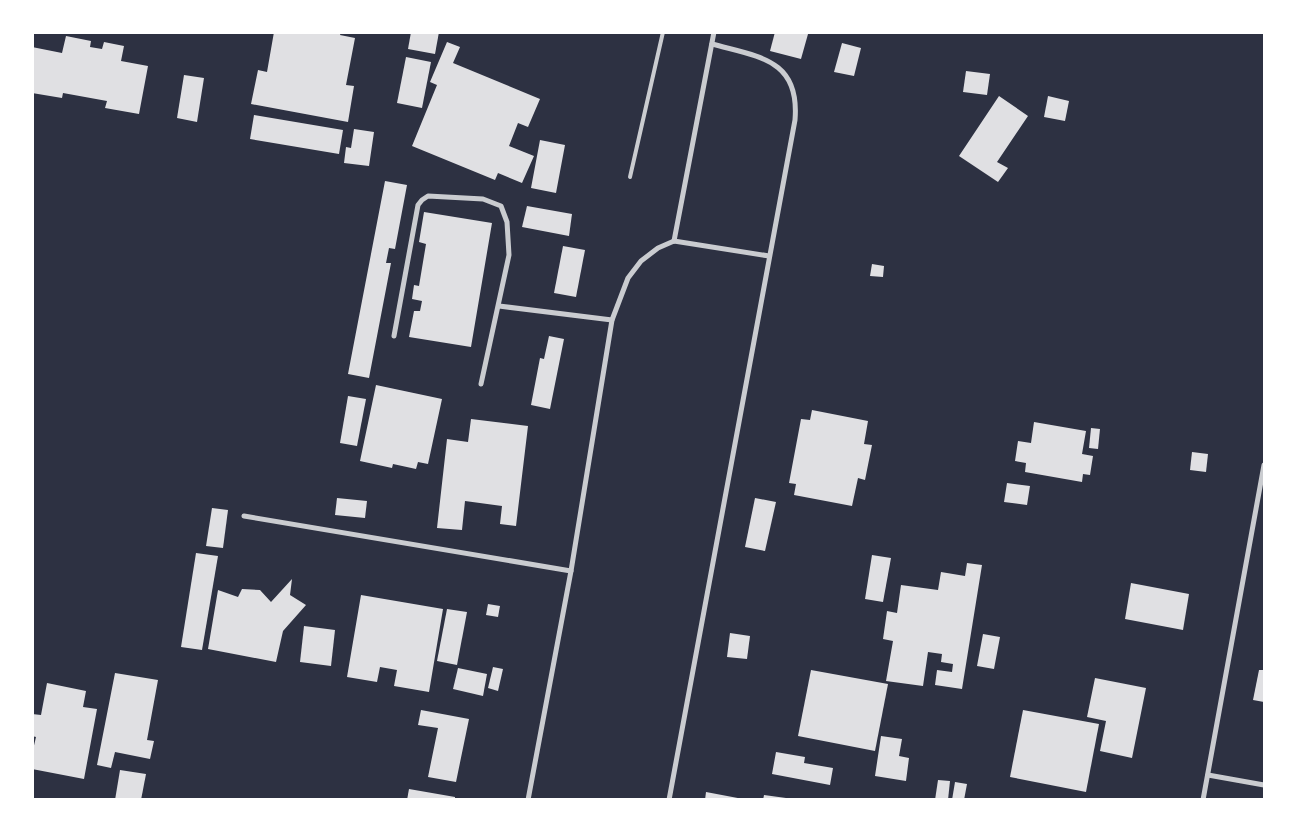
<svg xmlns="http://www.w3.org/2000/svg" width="1297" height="832" font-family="'Titillium Web',sans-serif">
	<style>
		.building { fill: #e0e0e3 }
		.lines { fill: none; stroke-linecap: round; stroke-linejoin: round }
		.service { stroke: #caccd0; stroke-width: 4 }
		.minor { stroke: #caccd0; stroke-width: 5 }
	</style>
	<rect width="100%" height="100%" fill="#2d3142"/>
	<g class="building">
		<path d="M274,32H341L340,35L355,38L346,85L354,86L348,122L251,104L258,70L267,72Z"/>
		<path d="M411,32H439L435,54L408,49Z"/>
		<path d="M775,32L808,34L801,59L770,51Z"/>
		<path d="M66,36L91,41L90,47L102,49L104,42L124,46L121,61L148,66L139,114L105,108L107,101L63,93L62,98L32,93V47L62,53Z"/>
		<path d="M447,42L460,47L453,63L540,99L528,127L518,123L509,146L534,156L522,183L498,173L495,180L412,146L437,85L430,82Z"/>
		<path d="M842,43L861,48L854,76L834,72Z"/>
		<path d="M406,57L431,62L422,108L397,103Z"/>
		<path d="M966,71L990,74L987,95L963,92Z"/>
		<path d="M184,75L204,78L197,122L177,118Z"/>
		<path d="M999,96L1028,116L997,162L1008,168L998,182L959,156Z"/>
		<path d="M1048,96L1069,101L1065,121L1044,117Z"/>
		<path d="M254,115L343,130L339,154L250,139Z"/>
		<path d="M354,129L374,132L369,166L344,163L346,147L351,148Z"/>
		<path d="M540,140L565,145L556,193L531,188Z"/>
		<path d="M385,181L407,185L395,249L389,248L386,263H391L369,378L348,374Z"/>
		<path d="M527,206L572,214L569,236L522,227Z"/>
		<path d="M424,212L492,223L471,347L409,337L414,311H420L422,301L412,299L414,285L419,286L426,244L419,242Z"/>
		<path d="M563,246L585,250L576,297L554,293Z"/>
		<path d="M872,264L884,266L883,277L870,276Z"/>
		<path d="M549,336L564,339L550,409L531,405L540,358L544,359Z"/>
		<path d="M376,385L442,399L428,464L418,462L416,469L393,464L392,468L360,461Z"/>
		<path d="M348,396L366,399L357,446L340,443Z"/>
		<path d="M812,410L868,421L864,444L872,445L865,480L858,478L852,506L794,495L796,484L789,483L801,419L810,420Z"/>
		<path d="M471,419L528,426L516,526L500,524L502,506L465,501L462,530L437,528L447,439L468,442Z"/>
		<path d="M1034,422L1086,431L1082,454L1093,456L1090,475L1083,474L1082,482L1025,472L1026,463L1015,461L1018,441L1031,443Z"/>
		<path d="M1091,428L1100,429L1098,449L1089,448Z"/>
		<path d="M1192,452L1208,454L1206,472L1190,470Z"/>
		<path d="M1007,483L1030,486L1027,505L1004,502Z"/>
		<path d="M337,498L367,501L365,518L335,515Z"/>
		<path d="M755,498L776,502L765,551L745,547Z"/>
		<path d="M212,508L228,510L223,548L206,546Z"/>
		<path d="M196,553L218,556L202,650L181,647Z"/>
		<path d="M872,555L891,558L883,602L865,599Z"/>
		<path d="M967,563L982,565L962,689L935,685L937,670L952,672L953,664L941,662L942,654L928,652L923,686L886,681L893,641L883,639L887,611L897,613L901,585L938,590L941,572L965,576Z"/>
		<path d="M292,579L290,595L306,605L283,631L276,662L208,649L218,590L238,597L242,589L260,590L271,602Z"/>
		<path d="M1131,583L1189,594L1183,630L1125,619Z"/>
		<path d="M361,595L443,609L429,692L394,686L397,670L380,667L377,682L347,677Z"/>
		<path d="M488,604L500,606L498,617L486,615Z"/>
		<path d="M447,609L467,612L457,665L437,661Z"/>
		<path d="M304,626L335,630L331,666L300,662Z"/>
		<path d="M730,633L750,636L747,659L727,657Z"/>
		<path d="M983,634L1000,637L994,669L977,666Z"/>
		<path d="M493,667L503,669L498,691L488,688Z"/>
		<path d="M458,668L487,674L483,696L453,689Z"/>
		<path d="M811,670L888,684L875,751L798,736Z"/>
		<path d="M1259,670H1264V702L1253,700Z"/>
		<path d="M115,673L158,680L147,740L154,741L150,759L115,752L111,768L97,765Z"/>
		<path d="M1095,678L1146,688L1132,758L1100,751L1106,721L1087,717Z"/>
		<path d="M47,683L86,691L83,707L97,709L84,779L32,769V754L36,737L32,736V714L41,715Z"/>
		<path d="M421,710L469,719L456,782L428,777L438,728L418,725Z"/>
		<path d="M1023,710L1099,724L1086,792L1010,777Z"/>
		<path d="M881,736L902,739L899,756L909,758L906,781L875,776Z"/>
		<path d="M776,752L805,757L804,763L833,768L830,785L772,774Z"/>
		<path d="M120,770L146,774L141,800H115Z"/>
		<path d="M938,780L950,781L948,800H935Z"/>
		<path d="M955,782L967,784L964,800H952Z"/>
		<path d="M409,789L455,797V800H407Z"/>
		<path d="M706,792L743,799V800H705Z"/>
		<path d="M764,795L786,798V800H763Z"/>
	</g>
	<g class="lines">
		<path class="service" d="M630,177L663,32"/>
		<g class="minor">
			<path d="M674,241L714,32"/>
			<path d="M674,241L769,256"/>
			<path d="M499,306L612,320"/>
			<path d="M394,336L418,205L422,200L428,196L483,199L501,206L507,222L509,255L481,384"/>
			<path d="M244,516L571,571"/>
			<path d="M1208,775L1264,785"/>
			<path d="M528,800L571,571L612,320L628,278L641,261L658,248L674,241"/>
			<path d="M669,800L795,120C800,59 759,57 712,44"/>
			<path d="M1203,800L1264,465"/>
		</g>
	</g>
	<rect width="1297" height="832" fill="none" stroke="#ffffff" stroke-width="68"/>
</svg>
